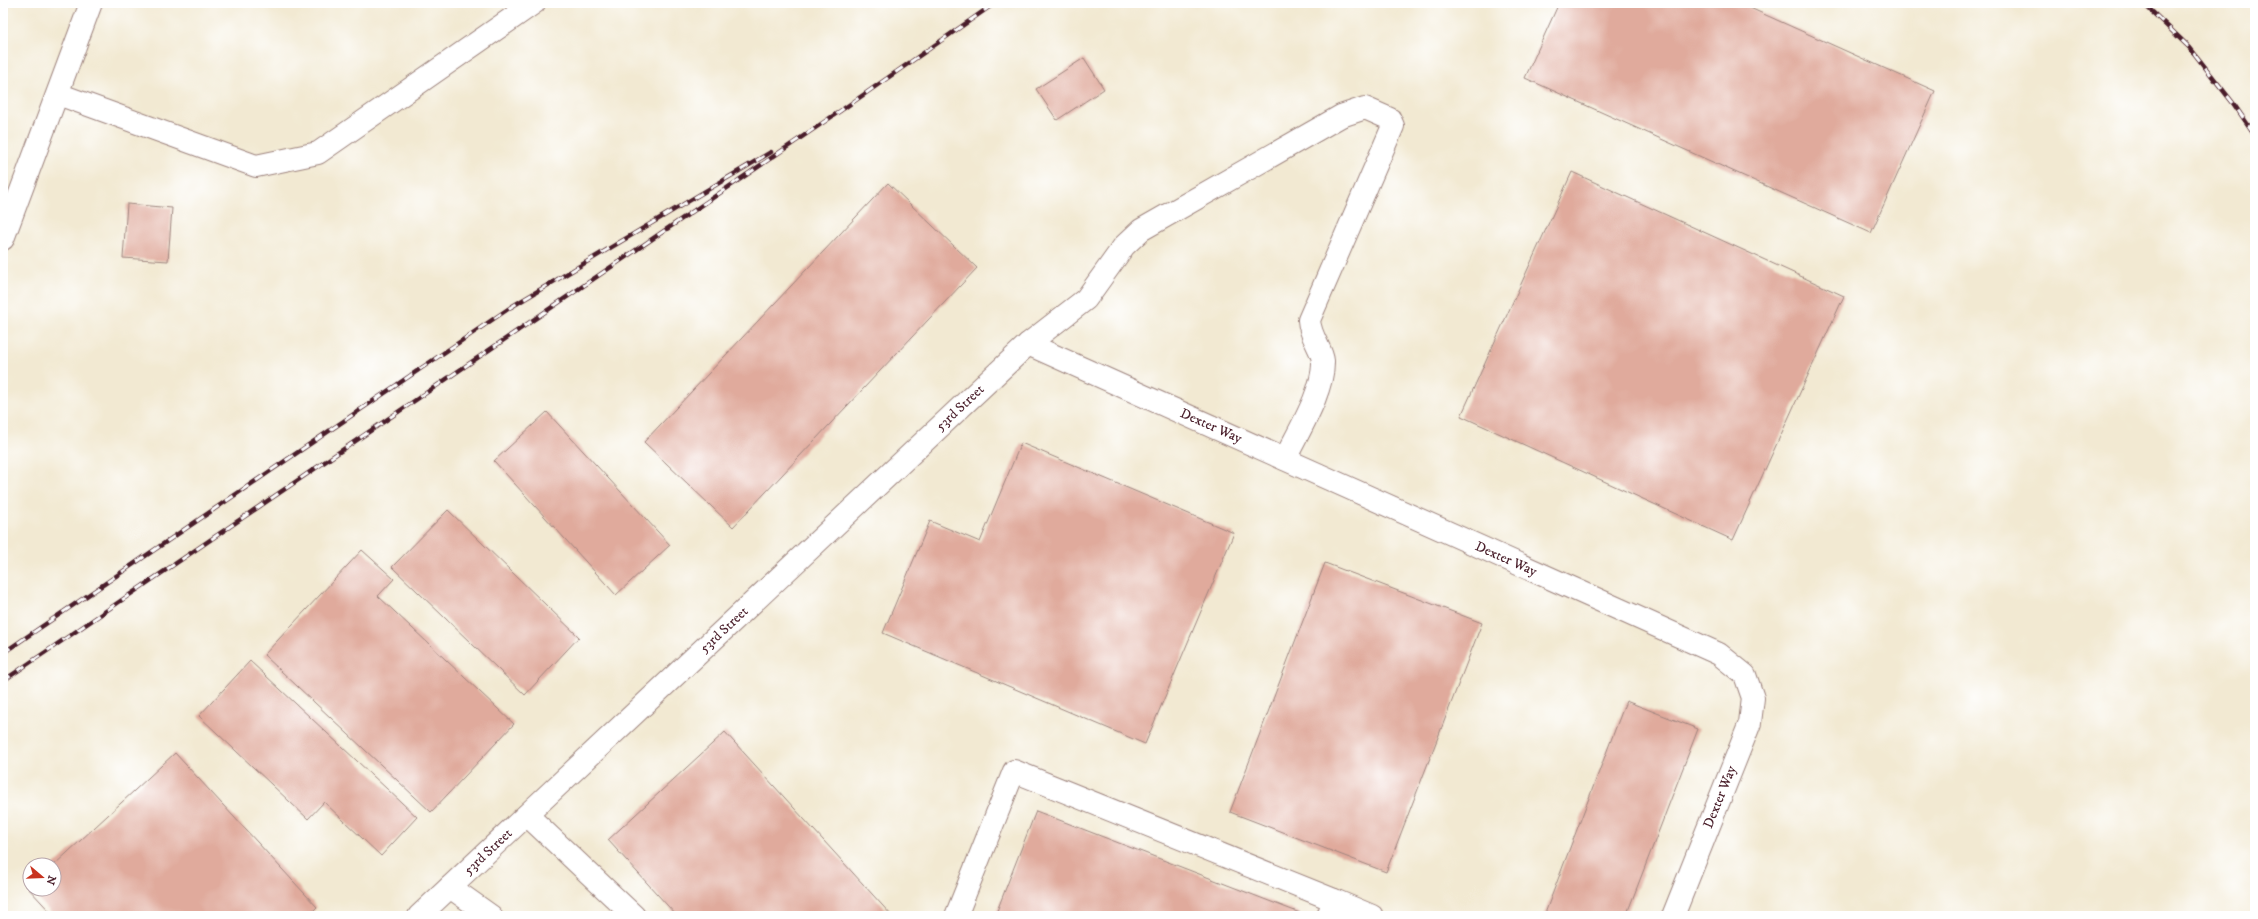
<svg xmlns="http://www.w3.org/2000/svg" width="2258" height="919" font-family="'IM FELL DW Pica',serif">
	<style>
		.building { fill: #e0aa9c }
		.lines { fill: none; stroke-linecap: round; stroke-linejoin: round }
		.minor-casing { stroke: #9e847e; stroke-width: 24 }
		.minor { stroke: #fff; stroke-width: 22 }
		.rail-casing { stroke: #4a1f2b; stroke-width: 4.5 }
		.rail { stroke: #fff; stroke-width: 3; stroke-dasharray: 9; stroke-linecap: butt }
		.labels { text-anchor: middle; dominant-baseline: central; stroke-width: 3; stroke-linejoin: round; paint-order: stroke }
		.street-label { font-size: 14px; fill: #4a1f2b; stroke: #fff }
	</style>
	<rect width="100%" height="100%" fill="#fff"/>
	<filter id="ink" filterUnits="userSpaceOnUse"><feTurbulence type="fractalNoise" baseFrequency=".025" numOctaves="2"/><feDisplacementMap in="SourceGraphic" scale="8" xChannelSelector="R" yChannelSelector="G"/><feConvolveMatrix kernelMatrix="1 2 1 2 8 2 1 2 1" color-interpolation-filters="sRGB"/></filter>
	<filter id="wash" filterUnits="userSpaceOnUse"><feTurbulence type="fractalNoise" baseFrequency=".012" numOctaves="4" result="noise"/><feDisplacementMap in="SourceGraphic" scale="16" xChannelSelector="R" yChannelSelector="G"/><feGaussianBlur stdDeviation="0.9" result="paint"/><feColorMatrix in="noise" values="0 0 0 0 0 0 0 0 0 0 0 0 0 0 0 0 0 1.4 0 .05"/><feComposite in="paint" operator="in"/></filter>
	<g filter="url(#wash)">
		<rect width="100%" height="100%" fill="#f2e9d2"/>
		<g id="blocks">
			<g class="building">
				<path d="M1559,3H1739L1935,91L1871,233L1525,78Z"/>
				<path d="M1084,58L1104,89L1057,120L1036,89Z"/>
				<path d="M1572,172L1844,296L1733,540L1461,416Z"/>
				<path d="M888,183L977,268L733,527L644,442Z"/>
				<path d="M127,204L172,208L168,261L123,258Z"/>
				<path d="M547,412L670,545L616,595L494,461Z"/>
				<path d="M1021,443L1234,533L1145,744L883,633L930,521L980,542Z"/>
				<path d="M448,510L579,637L525,695L392,567Z"/>
				<path d="M362,550L394,579L378,596L514,724L431,812L264,655Z"/>
				<path d="M1325,563L1482,623L1386,872L1230,812Z"/>
				<path d="M250,661L417,817L381,856L324,802L308,819L199,716Z"/>
				<path d="M1626,701L1698,729L1626,916H1544Z"/>
				<path d="M725,732L892,916H677L608,840Z"/>
				<path d="M175,753L317,907L308,916H54L29,889H54V865Z"/>
				<path d="M1036,811L1300,913L1298,916H995Z"/>
			</g>
		</g>
	</g>
	<g filter="url(#ink)">
		<use href="#blocks" fill-opacity="0" stroke="#9e847e" stroke-width="1"/>
		<g class="lines">
			<g class="minor-casing">
				<g id="minor">
					<path d="M58,94L256,166L318,153L534,3"/>
					<path d="M3,239L91,3"/>
					<path d="M1028,344L1719,654L1745,675L1753,698L1750,723L1673,916"/>
					<path d="M527,815L634,916"/>
					<path d="M450,887L491,916"/>
					<path d="M419,916L1028,344L1086,299L1124,246L1141,230L1341,116L1365,108L1390,119L1393,126L1309,320C1310,337 1322,349 1323,361C1324,391 1298,432 1285,459"/>
					<path d="M956,916L1014,771L1334,900"/>
					<path d="M1328,916L1334,900L1372,916"/>
				</g>
			</g>
			<use href="#minor" class="minor"/>
			<g class="rail-casing">
				<g id="rail">
					<path d="M2143,3L2190,48L2233,103L2255,135"/>
					<path d="M3,653L511,307L771,152"/>
					<path d="M3,681L846,107L995,3"/>
				</g>
			</g>
			<use href="#rail" class="rail"/>
		</g>
	</g>
	<g class="labels">
		<g class="street-label">
			<text transform="translate(960 408) rotate(-43)">53rd Street</text>
			<text transform="translate(1211 426) rotate(24)">Dexter Way</text>
			<text transform="translate(1506 559) rotate(24)">Dexter Way</text>
			<text transform="translate(724 630) rotate(-43)">53rd Street</text>
			<text transform="translate(1720 797) rotate(-68)">Dexter Way</text>
			<text transform="translate(488 852) rotate(-43)">53rd Street</text>
		</g>
	</g>
	<rect width="2258" height="919" fill="none" stroke="#fff" stroke-width="16"/>
	<g transform="translate(42 877) rotate(109)"><circle r="19" fill="#ffffff" stroke="#b7a5aa"/>
	<path d="M0-3L7 15L0 10L-7 15Z" fill="#c8321e"/>
	<text y="-6" font-size="11" font-weight="bold" text-anchor="middle" fill="#4a1f2b">N</text>
	</g>
</svg>
